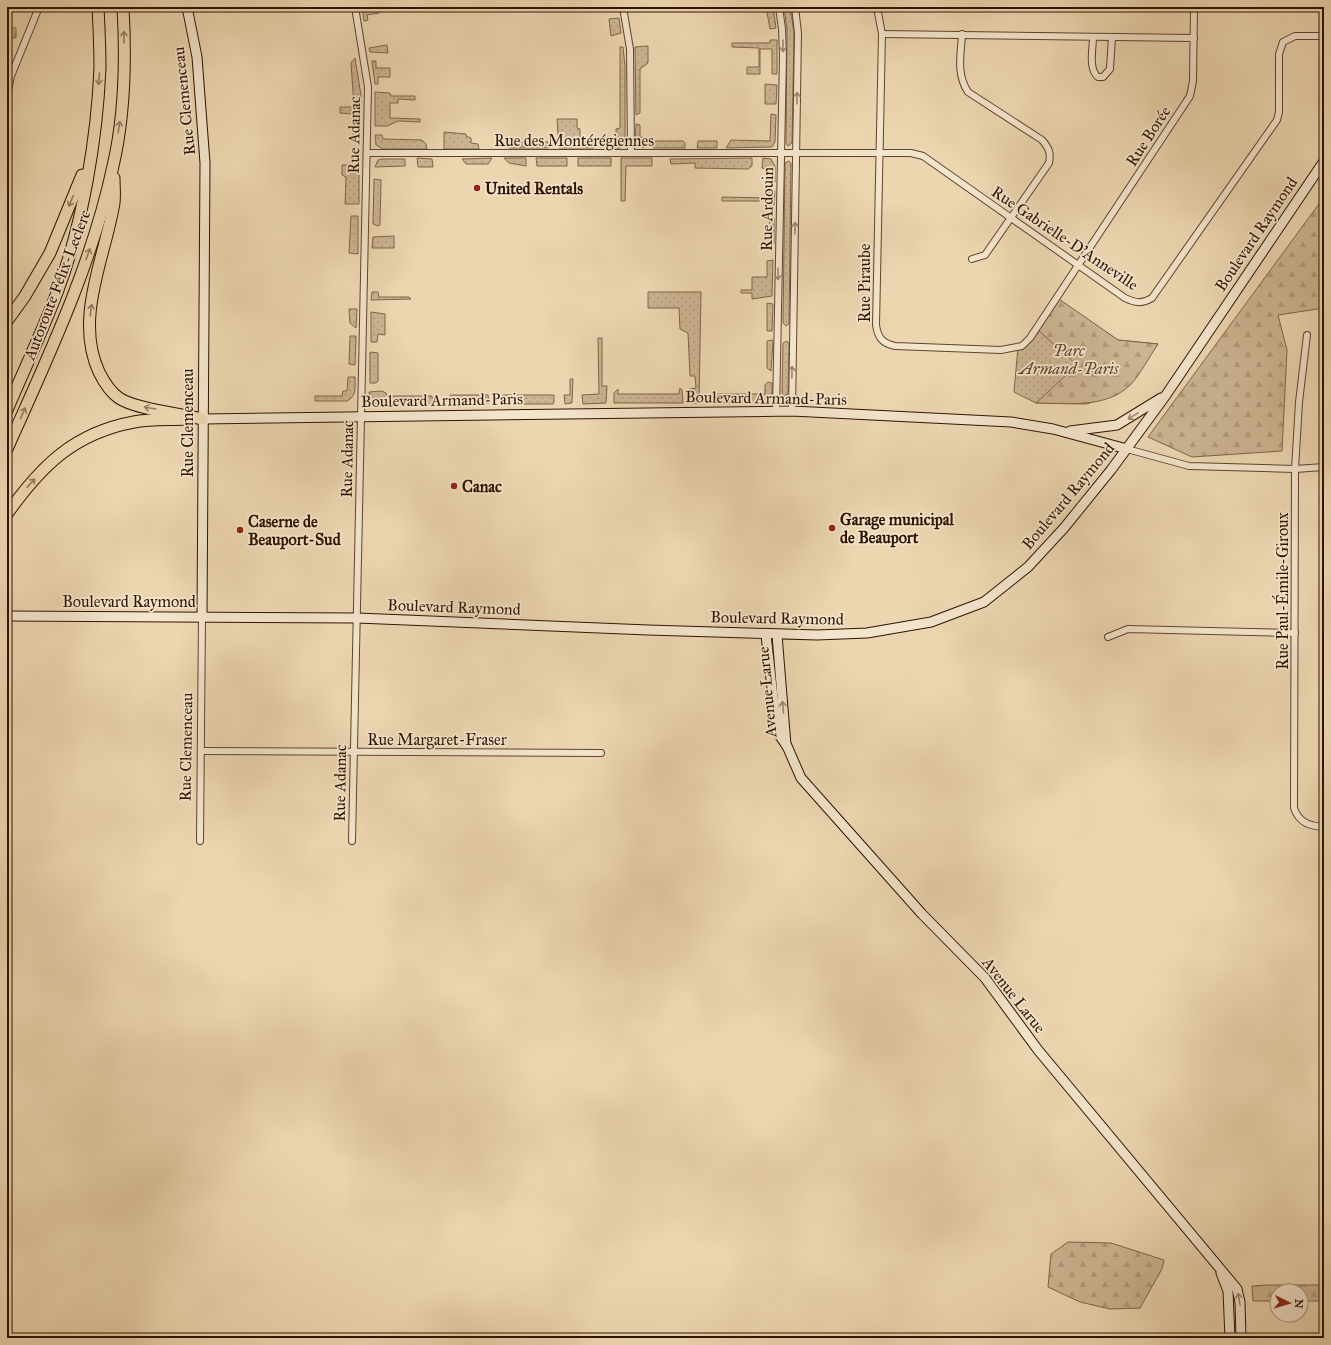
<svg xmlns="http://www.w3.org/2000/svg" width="1331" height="1345" font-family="'IM FELL Great Primer',serif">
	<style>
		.grass { fill: url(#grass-dots); stroke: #7e6449 }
		.forest { fill: url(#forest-firs); stroke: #7e6449 }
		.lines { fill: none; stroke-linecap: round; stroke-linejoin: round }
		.street-casing { stroke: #5e442c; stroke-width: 8 }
		.secondary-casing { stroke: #2f1300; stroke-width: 11 }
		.highway-casing { stroke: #2f1300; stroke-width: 13 }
		.street { stroke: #f3e4cc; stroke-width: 6 }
		.secondary { stroke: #f3e4cc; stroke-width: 9 }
		.highway { stroke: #ecd6b0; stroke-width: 11 }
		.oneway { stroke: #977e61 }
		.oneway2 { stroke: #9b8670 }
		.poi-dot { fill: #8f2418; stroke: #f3e4cc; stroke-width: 1.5 }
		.labels { text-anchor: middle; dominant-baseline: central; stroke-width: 3.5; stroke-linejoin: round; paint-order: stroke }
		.street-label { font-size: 16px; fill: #2f1300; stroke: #f3e4cc }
		.poi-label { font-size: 16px; font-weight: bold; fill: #2f1300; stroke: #f3e4cc; text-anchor: start }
		.park-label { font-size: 16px; font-style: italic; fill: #5e442c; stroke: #f3e4cc }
	</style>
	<defs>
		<pattern id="grass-dots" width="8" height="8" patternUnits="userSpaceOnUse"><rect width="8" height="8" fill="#ccb592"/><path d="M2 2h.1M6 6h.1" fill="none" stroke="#b09b7c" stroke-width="1.8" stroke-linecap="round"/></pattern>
		<pattern id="forest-firs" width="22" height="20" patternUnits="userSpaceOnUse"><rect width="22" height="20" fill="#ccb592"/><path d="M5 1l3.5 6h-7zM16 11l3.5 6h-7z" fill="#b09b7c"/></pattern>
	</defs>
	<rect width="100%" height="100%" fill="#ecd6b0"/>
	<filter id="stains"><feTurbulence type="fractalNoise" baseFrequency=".005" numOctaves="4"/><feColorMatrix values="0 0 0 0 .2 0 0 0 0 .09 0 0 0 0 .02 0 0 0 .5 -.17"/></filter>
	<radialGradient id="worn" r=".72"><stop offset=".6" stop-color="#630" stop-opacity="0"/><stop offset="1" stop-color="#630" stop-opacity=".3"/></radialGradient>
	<g class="grass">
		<path d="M362,7H378L379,13L367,15L368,20L364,21Z"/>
		<path d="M766,7H773L776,28L770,29Z"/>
		<path d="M784,7H790L794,32L792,143L788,146L786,143L787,29Z"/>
		<path d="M619,18L621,33L611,36L609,19Z"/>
		<path d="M770,40H777V74H772V49H760V74H747V67H759V48L732,47V43H770Z"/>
		<path d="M387,45L388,53L370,52L369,48Z"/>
		<path d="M648,46V63L640,69V113L636,115L635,47Z"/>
		<path d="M620,47H623L625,66V141L620,148H608V141H616V129L620,128Z"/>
		<path d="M355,58L361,95L360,137H353V114L340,113V107H354L351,63Z"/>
		<path d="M372,61H376V68H390V77H378V84H375Z"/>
		<path d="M765,84L777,85L776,104H765Z"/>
		<path d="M375,92L390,93L391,96H415V100L398,99V103H390V118L420,119V122L398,121L387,126H375Z"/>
		<path d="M771,114L776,115L775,142L772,147L726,148L731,140L770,141Z"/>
		<path d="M557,119H577V128L580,129V141H593L594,148H559Z"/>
		<path d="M636,124L640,125V137L644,138V148C633,145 636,133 636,124Z"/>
		<path d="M444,132L466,134V136L471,138V143L478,144L479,149H444Z"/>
		<path d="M375,135H382L383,139L422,140L426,144L427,149H383L376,145Z"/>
		<path d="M655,141H683L685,143V148H653Z"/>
		<path d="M698,141H717V148H697Z"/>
		<path d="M511,142H548L549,148H509Z"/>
		<path d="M417,158L432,159L433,167H418Z"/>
		<path d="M492,158L488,164H466L462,159Z"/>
		<path d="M504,158H526V166L509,163Z"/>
		<path d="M536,158H567V166H537Z"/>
		<rect x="578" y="158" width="33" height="8"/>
		<path d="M621,158H652V166H626L625,201H621Z"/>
		<path d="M752,158V166L748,169L695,168V163L671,164L670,159Z"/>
		<path d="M763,158L771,159L775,166V182L770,181V170L762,168Z"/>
		<path d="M382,159H405V166L375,167L378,160Z"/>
		<path d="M789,161L791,163L789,324L786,326L783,323L785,163Z"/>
		<path d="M342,165H359V204H345L346,177L342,175Z"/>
		<path d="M374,179L381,180L380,225L378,226L373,224Z"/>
		<path d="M769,191H775L774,205H770V201H722V197L769,198Z"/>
		<path d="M351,216H358V254L349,253Z"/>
		<path d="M770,217L774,218V244L769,245Z"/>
		<path d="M394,236V248H372L373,237Z"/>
		<path d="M773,260L772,296L752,299V293H741V290H752V277H767V261Z"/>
		<path d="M372,292H378L379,297H409L411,299L371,300Z"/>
		<path d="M648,292H701L699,403H691L690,389L696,388L695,376H690L688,333L680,329L679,308H648Z"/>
		<path d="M1056,298L1118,340L1158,344L1130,384L1116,395L1086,404L1036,403L1014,392L1018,347L1022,346Z"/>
		<path d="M767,303L773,304L772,331H767Z"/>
		<path d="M349,309H357L356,328L350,323Z"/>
		<path d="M371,312L385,314V335L378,334L377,342H371Z"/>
		<path d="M350,336H356L355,365L349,364Z"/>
		<path d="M598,338H602V386H607L606,403L583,404L582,395L599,394Z"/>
		<path d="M772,340L773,341L771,371L767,368V341Z"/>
		<path d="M787,341L789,344L788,394L785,396L782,393L783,343Z"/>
		<path d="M370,352L378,353V381L376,383H370Z"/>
		<path d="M348,377H355C355,387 357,396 347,401H315V396H342L343,391H347Z"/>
		<path d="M570,379H573L572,403L565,404L564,395H570Z"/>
		<path d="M768,382L772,383C772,391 773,397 765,402L712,403L713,398L719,394H765V385Z"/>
		<path d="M680,388L682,390L683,403H614V393L618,389V394H679Z"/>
		<path d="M382,391L386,393L387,396H432L433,404H375L371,401L369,392Z"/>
		<path d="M450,395H488L489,403L450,404Z"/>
		<path d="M503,395H554V402L553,404H504Z"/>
	</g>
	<g class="forest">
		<path d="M7,27L16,28V38L7,37Z"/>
		<path d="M1324,197V308L1278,315L1287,350L1282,451L1192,457L1148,437Z"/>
		<path d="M1059,299L1118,340L1158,344C1149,357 1141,374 1130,385C1106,409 1067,403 1036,403L1077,365L1038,330Z"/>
		<path d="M1068,1242L1111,1243L1164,1260L1162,1269L1140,1308L1110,1309L1080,1302L1048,1287L1051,1254Z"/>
		<path d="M1268,1285H1324V1301H1301V1291H1277V1301H1253L1252,1286Z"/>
	</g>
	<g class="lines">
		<g class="street-casing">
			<g id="street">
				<path d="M623,7L630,49L631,153"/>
				<path d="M877,7L882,34L876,325C878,338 882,343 895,346L1001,350L1022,346L1030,338L1190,96L1193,81L1194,7"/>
				<path d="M882,34L1194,38"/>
				<path d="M962,34C961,54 956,74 968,92L1042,140C1049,148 1051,153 1049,163L985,255L972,259"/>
				<path d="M1093,37C1093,49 1088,69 1098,77H1103L1110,69L1112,37"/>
				<path d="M7,95L11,76L39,7"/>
				<path d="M367,153H911L923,156L1125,298C1135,303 1142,304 1152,298L1277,120L1279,112V54L1283,42L1295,36H1324"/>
				<path d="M1307,335L1299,402L1295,469L1294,808C1299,823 1310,826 1324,827"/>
				<path d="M776,411L783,55L782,29L779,7"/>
				<path d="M792,411L798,33L795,7"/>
				<path d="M1127,449L1189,466L1295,469L1324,467"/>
				<path d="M1108,637L1128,629L1295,633"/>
				<path d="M201,751L601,753"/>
				<path d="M200,841L202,616"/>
				<path d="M352,841L368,87L355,7"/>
			</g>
		</g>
		<g class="secondary-casing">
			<g id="secondary">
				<path d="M187,7L197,57L205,163L202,616"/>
				<path d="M202,419L792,411L1011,422L1053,429L1127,449"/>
				<path d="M1070,431L1117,425L1161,398"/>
				<path d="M7,616L357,618L648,630L817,635L867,633L931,622L984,602L1028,567L1064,528L1111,470L1166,395L1324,161"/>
				<path d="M766,635L777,732L787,746L801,778L922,914L985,978L1038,1050L1237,1289L1240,1302L1241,1338"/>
				<path d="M777,635L786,745"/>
				<path d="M1221,1273L1228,1291L1230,1338"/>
			</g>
		</g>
		<g class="highway-casing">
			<g id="highway">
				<path d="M114,178C114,186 115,195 114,203C105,258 74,318 99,372C104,382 110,392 119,398C135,409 182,414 202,419"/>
				<path d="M7,321L25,296L50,253L82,175"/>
				<path d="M7,410C24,370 43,330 58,290C83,223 97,138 100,68C100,47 99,27 98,7"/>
				<path d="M7,449C48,357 92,265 113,166C125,115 126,60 123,7"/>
				<path d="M7,514C41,466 74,433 134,422C150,419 169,420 186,419"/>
			</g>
		</g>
		<use href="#street" class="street"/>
		<use href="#secondary" class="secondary"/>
		<use href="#highway" class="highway"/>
	</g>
	<defs><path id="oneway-shaft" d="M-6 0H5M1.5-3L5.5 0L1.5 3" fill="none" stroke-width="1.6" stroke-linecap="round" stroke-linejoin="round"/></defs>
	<g class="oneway">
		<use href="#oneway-shaft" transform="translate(124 37) rotate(-91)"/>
		<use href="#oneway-shaft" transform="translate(99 79) rotate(94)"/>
		<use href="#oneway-shaft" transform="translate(119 127) rotate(-81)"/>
		<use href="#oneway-shaft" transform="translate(71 201) rotate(112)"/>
		<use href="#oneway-shaft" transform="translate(88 254) rotate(-71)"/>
		<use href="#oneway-shaft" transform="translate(91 310) rotate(-83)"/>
		<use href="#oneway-shaft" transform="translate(150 408) rotate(-171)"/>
		<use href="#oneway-shaft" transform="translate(23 413) rotate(-66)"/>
		<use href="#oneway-shaft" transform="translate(31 483) rotate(-47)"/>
	</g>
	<g class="oneway2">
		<use href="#oneway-shaft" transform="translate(783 46) rotate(90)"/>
		<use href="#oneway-shaft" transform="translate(797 98) rotate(-89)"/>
		<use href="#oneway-shaft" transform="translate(795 228) rotate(-89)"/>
		<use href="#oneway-shaft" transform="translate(778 274) rotate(91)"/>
		<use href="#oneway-shaft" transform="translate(792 372) rotate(-89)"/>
		<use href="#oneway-shaft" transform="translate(1133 416) rotate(148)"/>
		<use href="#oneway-shaft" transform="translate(783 707) rotate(-95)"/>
		<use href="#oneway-shaft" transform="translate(1239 1299) rotate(-100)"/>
	</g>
	<g class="poi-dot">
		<circle cx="477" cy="188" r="4"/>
		<circle cx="454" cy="486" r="4"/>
		<circle cx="832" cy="528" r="4"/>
		<circle cx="240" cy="530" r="4"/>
	</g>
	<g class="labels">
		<g class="street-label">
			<text transform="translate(184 101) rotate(-96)">Rue Clemenceau</text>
			<text transform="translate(354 135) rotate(-89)">Rue Adanac</text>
			<text transform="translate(1148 136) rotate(-57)">Rue Borée</text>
			<text x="574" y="140">Rue des Montérégiennes</text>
			<text transform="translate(767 209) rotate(-89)">Rue Ardouin</text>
			<text transform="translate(1256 234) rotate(-56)">Boulevard Raymond</text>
			<text transform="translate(1065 238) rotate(34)">Rue Gabrielle-D'Anneville</text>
			<text transform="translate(864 283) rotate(-90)">Rue Piraube</text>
			<text transform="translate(57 285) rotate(-69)">Autoroute Félix-Leclerc</text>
			<text transform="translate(766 398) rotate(1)">Boulevard Armand-Paris</text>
			<text transform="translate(442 400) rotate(-1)">Boulevard Armand-Paris</text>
			<text transform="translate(187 423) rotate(-90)">Rue Clemenceau</text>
			<text transform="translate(347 459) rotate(-89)">Rue Adanac</text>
			<text transform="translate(1068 496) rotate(-50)">Boulevard Raymond</text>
			<text transform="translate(1282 591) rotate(-90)">Rue Paul-Émile-Giroux</text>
			<text x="129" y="601">Boulevard Raymond</text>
			<text transform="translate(454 607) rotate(2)">Boulevard Raymond</text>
			<text transform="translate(777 618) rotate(1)">Boulevard Raymond</text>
			<text transform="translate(767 692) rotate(-95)">Avenue Larue</text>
			<text x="437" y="739">Rue Margaret-Fraser</text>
			<text transform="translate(186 747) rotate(-89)">Rue Clemenceau</text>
			<text transform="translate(340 783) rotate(-89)">Rue Adanac</text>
			<text transform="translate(1014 995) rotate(52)">Avenue Larue</text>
		</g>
		<g class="poi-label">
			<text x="485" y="188">United Rentals</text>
			<text x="462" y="486">Canac</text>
			<text x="840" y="519">Garage municipal<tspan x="840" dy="18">de Beauport</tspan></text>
			<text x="248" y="521">Caserne de<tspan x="248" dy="18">Beauport-Sud</tspan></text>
		</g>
		<g class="park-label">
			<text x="1069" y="350">Parc<tspan x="1069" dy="18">Armand-Paris</tspan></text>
		</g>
	</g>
	<rect width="1331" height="1345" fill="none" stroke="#ecd6b0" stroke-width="24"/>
	<rect x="8" y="8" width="1315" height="1329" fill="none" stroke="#2f1300" stroke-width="2"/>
	<rect x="12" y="12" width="1307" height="1321" fill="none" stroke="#2f1300"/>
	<g transform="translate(1289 1303) rotate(95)"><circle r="19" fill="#f3e4cc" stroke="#a5907a"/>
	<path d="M0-3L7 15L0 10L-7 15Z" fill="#8f2418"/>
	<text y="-6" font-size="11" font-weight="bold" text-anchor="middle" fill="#2f1300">N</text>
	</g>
	<rect width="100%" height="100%" filter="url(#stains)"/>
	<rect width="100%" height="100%" fill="url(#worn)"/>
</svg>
